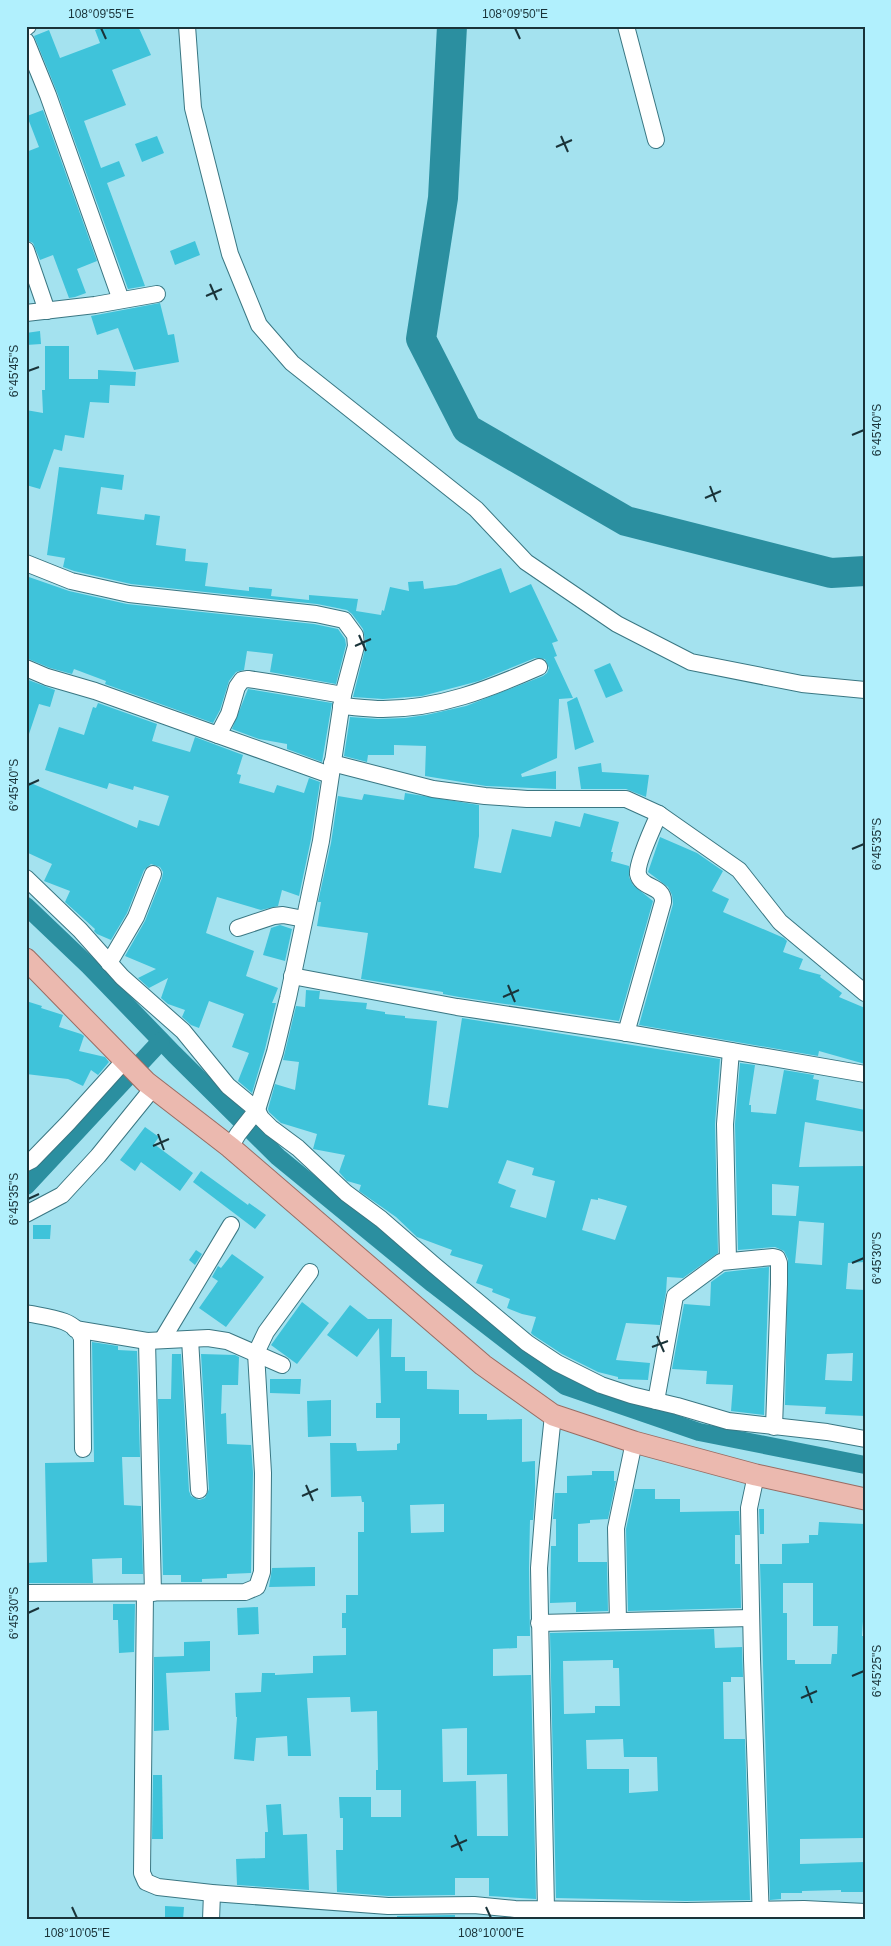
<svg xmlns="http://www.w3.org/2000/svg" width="891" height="1946" font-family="Helvetica,sans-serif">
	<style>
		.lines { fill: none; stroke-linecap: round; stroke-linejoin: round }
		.canal { stroke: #2b8fa0; stroke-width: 18 }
		.river { stroke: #2b8fa0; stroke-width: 30 }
		.building { fill: #3fc3da; fill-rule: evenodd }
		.minor-casing { stroke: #3a7783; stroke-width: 18 }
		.major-casing { stroke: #996c63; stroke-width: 23 }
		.minor { stroke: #fff; stroke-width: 16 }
		.major { stroke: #ebb9af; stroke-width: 21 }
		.ticks { fill: none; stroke: #1a3339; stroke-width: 2 }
		.neatline { fill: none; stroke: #1a3339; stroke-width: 2 }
		.ticks-label { font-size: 12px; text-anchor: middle; fill: #1a3339 }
	</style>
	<rect width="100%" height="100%" fill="#a4e2ef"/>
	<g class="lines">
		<g class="canal">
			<path d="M26,906L89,966L174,1054L278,1157L433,1284L565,1386L699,1432L865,1465"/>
			<path d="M26,1186L161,1041"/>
		</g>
		<path class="river" d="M452,26L443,198L421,339L467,429L626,521L831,573L865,571"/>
	</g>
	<g class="building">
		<path d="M106,26H138L151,55L112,70L126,105L84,121L101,168L119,161L125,176L107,183L145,286L128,289L57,92L34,36L49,30L60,58L100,43L95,30Z"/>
		<path d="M43,110L97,261L77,269L86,293L75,297L69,298L53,255L40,260L33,243L26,240V152L39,147L27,116Z"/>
		<path d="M157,136L164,153L142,162L135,144Z"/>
		<path d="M195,241L200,255L175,265L170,251Z"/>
		<path d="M160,303L168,335L174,334L179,362L134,370L118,328L97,335L91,316Z"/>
		<path d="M40,331L41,344L26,345V333Z"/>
		<path d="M45,346H69V379H98V370L136,372L135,386L110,385L109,403L90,402L84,438L65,435L62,451L54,449L40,489L26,485V410L43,413L42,390H45Z"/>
		<path d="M59,467L124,475L122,490L101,487L97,514L144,520L145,514L160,516L156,545L186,549L185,561L208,563L205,586L249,591V587L272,589L271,596L309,600V595L358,599L356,611L381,615L382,610L384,611L390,587L409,591L408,582L423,581L424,589L456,585L501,568L510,593L531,584L558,641L552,643L557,656L554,657L573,698L559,699L557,758L521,774L522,777L556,771V789L486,786L425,776L426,746L394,745V755H368L367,762L344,756L350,717L378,719L405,718L426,715L466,706L543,676L547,673L549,668L545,659L535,658L479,681L422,696L383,699L353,697L366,645L363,629L352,614L347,610L317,604L131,584L74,571L63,567L65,558L47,555Z"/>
		<path d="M26,576L69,591L127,604L314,624L338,629L345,639L346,645L336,684L270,672L273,654L247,651L244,670L236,672L229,681L220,710L213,723L105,684L106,681L74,669L72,674L50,668L26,658Z"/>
		<path d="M610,663L623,691L606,698L594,670Z"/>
		<path d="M26,679L55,690L50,707L39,704L29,734L26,733Z"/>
		<path d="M248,689L332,703L322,762L287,749V744L259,739L232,729Z"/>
		<path d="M577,697L594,742L575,750L567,702Z"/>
		<path d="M98,703L157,724L152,741L190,752L195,737L243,755L237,774L241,775L239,783L274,793L277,785L304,793L309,778L320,782L311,839L299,896L282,890L278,906L261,910L217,897L206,933L254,951L246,976L278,988L272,1003H276L265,1049L252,1093L238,1081L249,1053L232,1047L244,1014L209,1001L199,1028L191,1025L182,1017L185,1010L168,1004L161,998L168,978L149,988L138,978L156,969L125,956L145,921L162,878L163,872L160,867L151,864L144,870L127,913L111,940L97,934L94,931L95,929L65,902L70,891L44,881L52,864L26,852V781L137,828L139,820L159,826L169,796L134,786L133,790L109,783L107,789L45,770L59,727L84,735L93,707L96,708Z"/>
		<path d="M601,763L602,772L649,775L646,797L626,789H581L578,767Z"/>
		<path d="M405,793L479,805V836L474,868L501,873L512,829L551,837L555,821L580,827L584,813L619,822L611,852H613L611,861L629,866V877L633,885L653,901L619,1021L459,997L443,994V992L361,979L368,933L317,926L321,902H318L331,843L338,796L362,800L364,794L404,800Z"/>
		<path d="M660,837L697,853L723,871L712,891L729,899L723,912L784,938L787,941L783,952L803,959L799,969L821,975L820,977L842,993L839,997L865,1008V1064L819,1051L818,1056L639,1025L673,904L672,895L668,887L648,872Z"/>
		<path d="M280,925L292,929L285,961L263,955L271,928Z"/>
		<path d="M306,990L320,991L319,999L367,1003L366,1009L385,1012V1014L405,1016V1018L437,1021L428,1105L448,1108L462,1018L720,1059L715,1124L718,1253L683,1278L667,1277L666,1292L660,1325L626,1323L616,1360L650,1363L648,1380L618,1379V1377L598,1372L562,1354L533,1335L531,1333L536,1317L522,1314L507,1308L510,1299L492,1292L493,1289L476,1283L483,1265L450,1255L452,1250L417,1237L396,1217L359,1191L361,1185L347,1181L339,1172L345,1155L313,1149L317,1134L281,1123L269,1112L268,1109L275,1084L295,1090L299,1062L283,1060L296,1006L305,1007ZM507,1160L534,1168L532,1175L555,1181L546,1218L510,1207L516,1190L498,1183ZM598,1198L627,1206L615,1240L582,1230L591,1199L598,1200Z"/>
		<path d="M26,1001L42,1006L41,1008L63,1015L59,1027L81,1034L84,1036L79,1051L105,1057L109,1062L98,1075L91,1070L83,1086L68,1079L26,1074Z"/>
		<path d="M740,1063L755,1065L749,1105H751V1112L776,1114L784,1070L814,1075L813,1079L819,1080L816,1100L865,1110V1132L805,1122L799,1167L865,1166V1262L848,1263L846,1289L865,1290V1416L825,1414L826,1407L785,1405L788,1259L784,1251L775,1247L738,1250L735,1124ZM772,1184L799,1186L796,1216L772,1215ZM799,1221L824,1223L822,1265L795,1263ZM853,1353L852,1381L825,1380L827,1354Z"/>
		<path d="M145,1127L159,1137L154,1144L193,1173L180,1191L141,1162L135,1171L120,1160Z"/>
		<path d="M201,1171L248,1205L249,1203L266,1215L255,1229L193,1182Z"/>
		<path d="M33,1225H51L50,1239H33Z"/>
		<path d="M196,1250L202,1254L195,1265L189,1260Z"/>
		<path d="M232,1254L264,1277L226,1327L199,1308L218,1281L212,1277L218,1266L221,1268Z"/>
		<path d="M769,1267L764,1415L731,1411L733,1385L706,1384L707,1371L672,1369L684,1304L710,1306L711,1282L725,1272Z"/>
		<path d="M302,1302L329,1323L297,1364L271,1345Z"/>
		<path d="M350,1305L368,1319H392L391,1357H405V1371H427V1389L459,1390V1414H487V1420L522,1419V1462L535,1461V1491L533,1520H530L529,1568L530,1636H517V1648L493,1649V1676L531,1675L536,1899L489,1896V1878H455V1895L388,1896L337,1892L336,1850H343V1818H340L339,1797H371V1817H401V1790H376V1770H378L377,1711L351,1712L350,1697L307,1698L311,1756H288L287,1736L256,1738L254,1761L234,1759L237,1717H236L235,1693L261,1692L262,1673H275V1675L313,1673V1656L346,1655V1628H342V1613H346V1595H358V1532H364V1502H362L361,1496L331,1497L330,1443H356L357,1451L397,1450V1444L400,1443V1418H376V1403H381L379,1328L357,1357L327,1335ZM444,1504V1532L411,1533L410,1505ZM467,1728V1775L507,1774L508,1836H477L476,1781L443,1782L442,1729Z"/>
		<path d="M92,1342L118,1346V1350L137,1351L140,1457H122L124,1505L141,1506L143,1574H122V1558L92,1559L93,1583H26V1563L47,1562L45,1463L94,1462Z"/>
		<path d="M172,1354H181L189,1491L191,1496L199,1500L205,1498L209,1489L201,1354L235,1355L239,1357L238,1385H222L221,1414L226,1413L227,1444L251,1445L253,1473L251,1573L227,1574V1578L202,1579V1582H181V1575H163L158,1399H171Z"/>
		<path d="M270,1379H301L300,1394L270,1393Z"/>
		<path d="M331,1400V1436L308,1437L307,1401Z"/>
		<path d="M592,1471H614V1481H616L608,1519L590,1520V1523L578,1524V1562H607L608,1611L576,1612V1602L550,1603L551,1546H556V1519H553L555,1493H567V1476L592,1475Z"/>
		<path d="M635,1487V1489H655V1499H680V1512L739,1511L740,1535H735V1564H740L741,1608L628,1611L626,1529Z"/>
		<path d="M759,1509H764V1534H760Z"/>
		<path d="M819,1522L865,1524V1592L862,1636H865L864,1838L800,1839V1864L865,1862V1892H841V1890L802,1891V1893H781V1899L770,1900L760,1564H782V1544L809,1543V1535H818ZM783,1583H813V1626H838L837,1654H832L831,1664H795V1660H787V1613H783Z"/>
		<path d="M315,1567V1586L269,1587L272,1568Z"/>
		<path d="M113,1604H135L134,1652L119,1653L118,1620H113Z"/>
		<path d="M258,1607L259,1634L238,1635L237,1608Z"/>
		<path d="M714,1629L715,1648L742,1647L743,1677H731V1682H723L724,1739H745L750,1900L686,1901L556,1898L550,1633ZM613,1660V1668H619L620,1706H595V1713L564,1714L563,1661ZM623,1739L624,1757H657L658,1791L629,1793V1769H587L586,1740Z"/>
		<path d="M210,1641V1671L166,1673L169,1730L154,1731V1657L184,1656V1642Z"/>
		<path d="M153,1775H162L163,1839H152Z"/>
		<path d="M281,1804L283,1835L307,1834L309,1890L237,1885L236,1859L265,1858V1832H268L266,1805Z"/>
		<path d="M165,1906L184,1907L183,1920H165Z"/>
		<path d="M455,1915V1920H397V1916Z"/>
	</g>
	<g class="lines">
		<g class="minor-casing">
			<g id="minor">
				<path d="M187,26L193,108L230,254L259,325L292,363L476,509L526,562L617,624L691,662L802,684L865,690"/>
				<path d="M626,26L656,140"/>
				<path d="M26,27L28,26"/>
				<path d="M26,41L48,95L121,300"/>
				<path d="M26,250L47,311"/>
				<path d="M26,313L95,305L157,294"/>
				<path d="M26,563L71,581L129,594L316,614L344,620L355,635L356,646L343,695L321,841L288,998L275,1052L257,1110L238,1134L230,1147"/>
				<path d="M26,668L47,677L95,691L218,735L229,714L237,687L242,680L248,679L274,683L343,695"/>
				<path d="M341,706C355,707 369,709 383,709C439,709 489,689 539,667"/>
				<path d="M218,735L330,775"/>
				<path d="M332,763L433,789L485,796L527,799H626L659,814L739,870L780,922L865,993"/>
				<path d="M26,878L80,930L122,977L183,1031L228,1086L257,1110L261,1118L271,1128L298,1148L346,1193L381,1219L434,1265L527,1343L557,1363L601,1385L631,1395L677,1406L728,1421L827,1432L865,1439"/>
				<path d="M238,928L274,916L283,915L304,919"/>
				<path d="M109,963L136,917L153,874"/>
				<path d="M292,976L457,1007L622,1032L865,1074"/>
				<path d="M626,1033L663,902C664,885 641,889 638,874C636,864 654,825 659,814"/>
				<path d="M26,1163L32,1160L68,1123L125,1060"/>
				<path d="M26,1214L62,1195L98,1156L153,1088"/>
				<path d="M728,1261L725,1124L731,1051"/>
				<path d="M26,1313C44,1317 75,1318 82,1338L83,1449"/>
				<path d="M75,1329L147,1341L208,1338L227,1341L282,1365"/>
				<path d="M190,1339L199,1490"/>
				<path d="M162,1340L231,1225"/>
				<path d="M147,1341L153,1593"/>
				<path d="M656,1401L675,1296L721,1262L773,1257L777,1258L779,1263V1284L774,1427"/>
				<path d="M756,1475L749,1508L752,1659L761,1920"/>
				<path d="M26,1593L245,1592L257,1587L262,1572L263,1473L256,1353L266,1332L310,1272"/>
				<path d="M145,1593L142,1873L146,1882L158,1887L212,1893L388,1906L474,1905L515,1909L686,1911L804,1909L865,1912"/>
				<path d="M618,1621L616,1528L634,1442"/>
				<path d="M539,1623L751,1618"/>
				<path d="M546,1909L539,1568L545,1492L553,1415"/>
				<path d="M211,1920L212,1893"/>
			</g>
		</g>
		<g class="major-casing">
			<path id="major" d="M26,959L146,1082L230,1147L483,1365L553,1415L634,1442L756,1475L865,1499"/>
		</g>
		<use href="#minor" class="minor"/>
		<use href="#major" class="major"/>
	</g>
	<path class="ticks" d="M101,28L106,39M515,28L520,39M561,136L568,152M556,147L572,140M210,284L217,300M206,296L222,289M28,371L39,367M852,435L864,430M710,486L716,502M705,498L721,491M359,635L366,651M355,646L371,639M28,785L39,780M852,849L864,844M508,985L515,1002M503,997L519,990M158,1134L164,1150M153,1146L169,1139M28,1199L39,1194M852,1263L864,1258M657,1336L664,1352M652,1347L668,1341M306,1485L313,1501M302,1496L318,1489M28,1613L39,1608M852,1676L864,1671M806,1686L812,1703M801,1698L817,1691M455,1835L462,1851M451,1847L467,1840M72,1907L77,1918M486,1907L491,1918"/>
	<rect width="891" height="1946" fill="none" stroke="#b1f0fd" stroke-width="55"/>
	<rect x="28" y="28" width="836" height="1890" class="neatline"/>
	<g class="ticks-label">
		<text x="101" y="18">108°09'55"E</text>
		<text x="515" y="18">108°09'50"E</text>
		<text transform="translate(14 371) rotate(-90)" y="4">6°45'45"S</text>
		<text transform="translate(877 430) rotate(-90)" y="4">6°45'40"S</text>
		<text transform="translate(14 785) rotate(-90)" y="4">6°45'40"S</text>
		<text transform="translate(877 844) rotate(-90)" y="4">6°45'35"S</text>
		<text transform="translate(14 1199) rotate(-90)" y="4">6°45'35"S</text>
		<text transform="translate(877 1258) rotate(-90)" y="4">6°45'30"S</text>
		<text transform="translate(14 1613) rotate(-90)" y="4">6°45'30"S</text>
		<text transform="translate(877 1671) rotate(-90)" y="4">6°45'25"S</text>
		<text x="77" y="1937">108°10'05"E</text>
		<text x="491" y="1937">108°10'00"E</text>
	</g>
</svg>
